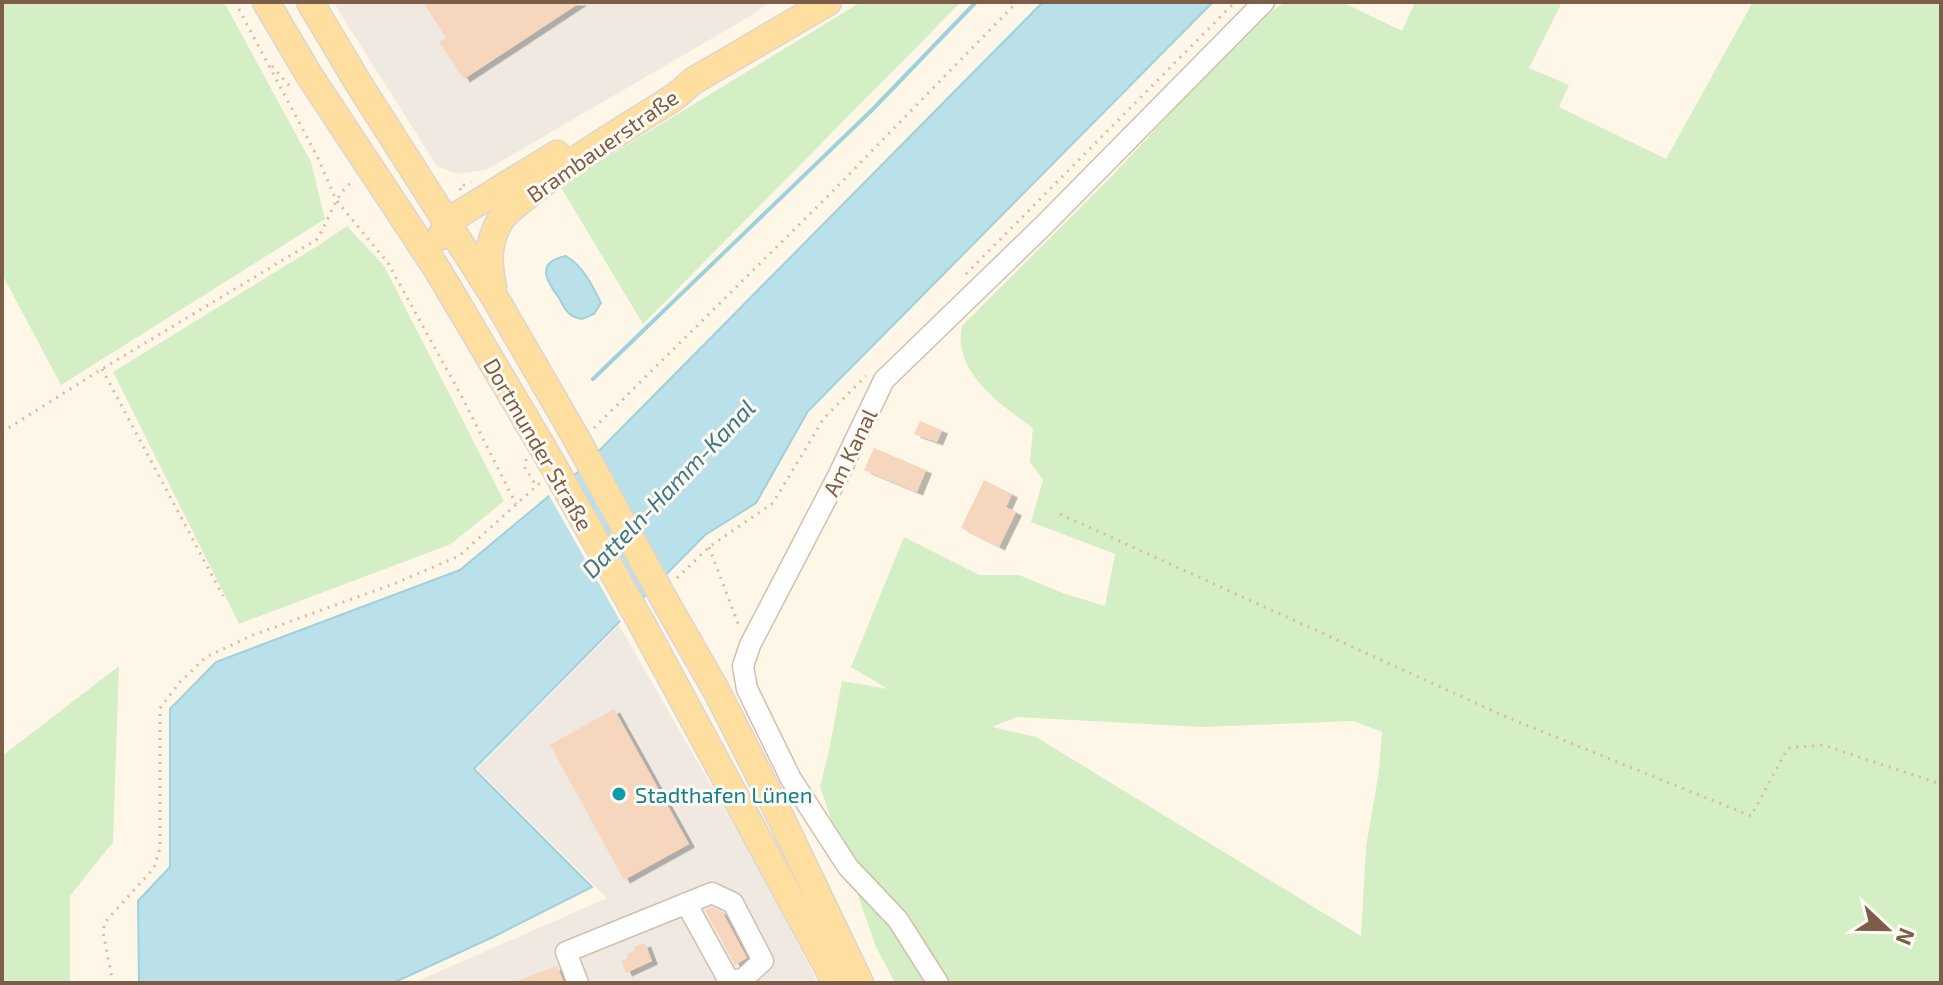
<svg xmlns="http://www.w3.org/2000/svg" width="1943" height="985" font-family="'Exo 2',sans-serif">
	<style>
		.industrial { fill: #efe9e2 }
		.green { fill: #d4eec5; fill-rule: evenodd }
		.water { fill: #bae1ea; stroke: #9fd1dd; stroke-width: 2 }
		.pier { fill: #fef7e8 }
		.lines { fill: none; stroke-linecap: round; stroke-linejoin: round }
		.stream { stroke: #9fd1dd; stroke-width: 4 }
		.building { fill: #f6d7bd; filter: url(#shadow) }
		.minor-casing { stroke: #d2bfac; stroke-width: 23 }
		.major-casing { stroke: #ddd5d0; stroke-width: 29 }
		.path { stroke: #dcba9f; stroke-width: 3; stroke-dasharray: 2 6; stroke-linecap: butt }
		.minor { stroke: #fff; stroke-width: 20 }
		.major { stroke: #ffdf9f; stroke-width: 26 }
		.major-bridge-casing { stroke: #ddd5d0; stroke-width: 29; stroke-linecap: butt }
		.major-bridge { stroke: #ffdf9f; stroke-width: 26 }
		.culture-dot { fill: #0f9aa8; stroke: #fffaf1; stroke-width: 3 }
		.labels { text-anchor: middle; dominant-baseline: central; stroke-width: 6; stroke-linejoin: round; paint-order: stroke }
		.street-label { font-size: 22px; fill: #7c5d49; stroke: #fffaf1 }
		.culture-label { font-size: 22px; fill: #0d838f; stroke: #fffaf1; text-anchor: start }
		.water-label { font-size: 24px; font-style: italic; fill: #3d7989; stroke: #fffaf1 }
	</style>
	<defs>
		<filter id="shadow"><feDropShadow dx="6" dy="3.5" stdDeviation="0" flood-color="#0004"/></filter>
	</defs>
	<rect width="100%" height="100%" fill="#fef7e8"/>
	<g class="industrial">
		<path d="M333,2H771L747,18L486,170L456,174L437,166Z"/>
		<path d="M619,625L755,862L818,983H413L607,898L477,769Z"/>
	</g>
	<g class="green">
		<path d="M2,2H224L311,162L325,219L61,385L2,274Z"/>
		<path d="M861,2H961L643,324L560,186Z"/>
		<path d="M1285,2H1342L1402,31L1415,2H1562L1529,68L1569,85L1559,107L1666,159L1753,2H1941V983H895L876,947L820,787L829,751L842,681L888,689L851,667L904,537L979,575H1019L1063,593L1105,606L1115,554L1031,522L1043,480L1030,462L1033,428C1001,405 952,372 962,326L1112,176L1252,25ZM1017,717L1201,727L1353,721L1382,732L1379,771L1366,847L1361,936L1036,737L992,727Z"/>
		<path d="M347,226L384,266L504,501L451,544L239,624L113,372L319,245Z"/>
		<path d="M119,666L113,842L70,896V983H2V756Z"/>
	</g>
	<g class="water">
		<path d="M1043,2H1213L808,411L756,503L705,535L474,769L592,887L493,937L393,983H139L138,901L170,867V709L216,662L460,570L579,471Z"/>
		<path d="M566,256C584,267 592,285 601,303L594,314L582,319C578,318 573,317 570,314C565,311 562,303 559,298C545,279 536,262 566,256Z"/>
	</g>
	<path class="pier" d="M568,474L642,604L622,624L547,492Z"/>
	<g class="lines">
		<path class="stream" d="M593,379L873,109L976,2"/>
	</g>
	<g class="building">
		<path d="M423,2H581L464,79L439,42L446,38Z"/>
		<path d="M920,421L942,430L937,442L914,434Z"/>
		<path d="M874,448L926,470L917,492L864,470Z"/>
		<path d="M984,480L1012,494L1006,507L1016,512L999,547L961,528Z"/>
		<path d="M614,709L689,844L624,880L550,745Z"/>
		<path d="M712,907L723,913L747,958L735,965L705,910Z"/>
		<path d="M645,943L652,961L626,973L621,961L628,958L627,954L635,950L634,947Z"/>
		<path d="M557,966L564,983H514V982Z"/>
	</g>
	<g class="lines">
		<g class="minor-casing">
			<g id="minor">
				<path d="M578,983L566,952L712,893L733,903L763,961L743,979L729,981L686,903"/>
				<path d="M938,983L898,920L848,867L791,779L747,689L743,666L750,645L838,476L884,380L1043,226L1264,2"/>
			</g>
		</g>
		<g class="major-casing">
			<g id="major">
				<path d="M266,2L309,75L437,269L550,460"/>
				<path d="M310,2L357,81L495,298L575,436"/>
				<path d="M441,236L448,221L557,154"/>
				<path d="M493,287C488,263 487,243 500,221C507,210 522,200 532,192C577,156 628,127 676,96L693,81L828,2"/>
				<path d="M665,601L716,690L782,820L860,983"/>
				<path d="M642,624L836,983"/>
			</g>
		</g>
		<g class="path">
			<path d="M235,2L317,156L336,200L388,263L462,397L516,504"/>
			<path d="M272,66L293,90"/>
			<path d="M461,190L459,187L471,182"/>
			<path d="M966,274L1235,2"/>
			<path d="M102,369L223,596"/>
			<path d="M594,428L828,196L1017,2"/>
			<path d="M2,432L102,369L316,240C330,220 334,195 354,180"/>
			<path d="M526,459L525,468L537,487"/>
			<path d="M1060,514L1511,719L1751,816L1788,748L1823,745L1941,784"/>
			<path d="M709,547L739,626"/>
			<path d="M677,578L709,547L773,503L824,418L866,376"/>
			<path d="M113,983L103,932L105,922L154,868L160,848V708L180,682L206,657L253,635L396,583L459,556L541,482"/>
		</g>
		<use href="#minor" class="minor"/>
		<use href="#major" class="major"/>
		<g class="major-bridge-casing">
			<g id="major-bridge">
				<path d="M575,436L665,601"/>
				<path d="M550,460L642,624"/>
			</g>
		</g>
		<use href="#major-bridge" class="major-bridge"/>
	</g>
	<circle class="culture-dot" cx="619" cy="794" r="8"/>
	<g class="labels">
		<g class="street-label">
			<text transform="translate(602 145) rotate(-35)">Brambauerstraße</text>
			<text transform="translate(539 444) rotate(60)">Dortmunder Straße</text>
			<text transform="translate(849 452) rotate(-64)">Am Kanal</text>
		</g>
		<g class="culture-label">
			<text x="635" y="794">Stadthafen Lünen</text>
		</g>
		<g class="water-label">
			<text transform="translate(668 488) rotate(-46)">Datteln-Hamm-Kanal</text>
		</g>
	</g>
	<rect width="1943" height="985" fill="none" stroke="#7c5d49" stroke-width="8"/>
	<g transform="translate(1887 929) rotate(112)" stroke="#fffaf1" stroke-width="6" paint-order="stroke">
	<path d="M0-6L14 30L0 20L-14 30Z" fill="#7c5d49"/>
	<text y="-12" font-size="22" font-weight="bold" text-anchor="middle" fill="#7c5d49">N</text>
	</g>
</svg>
